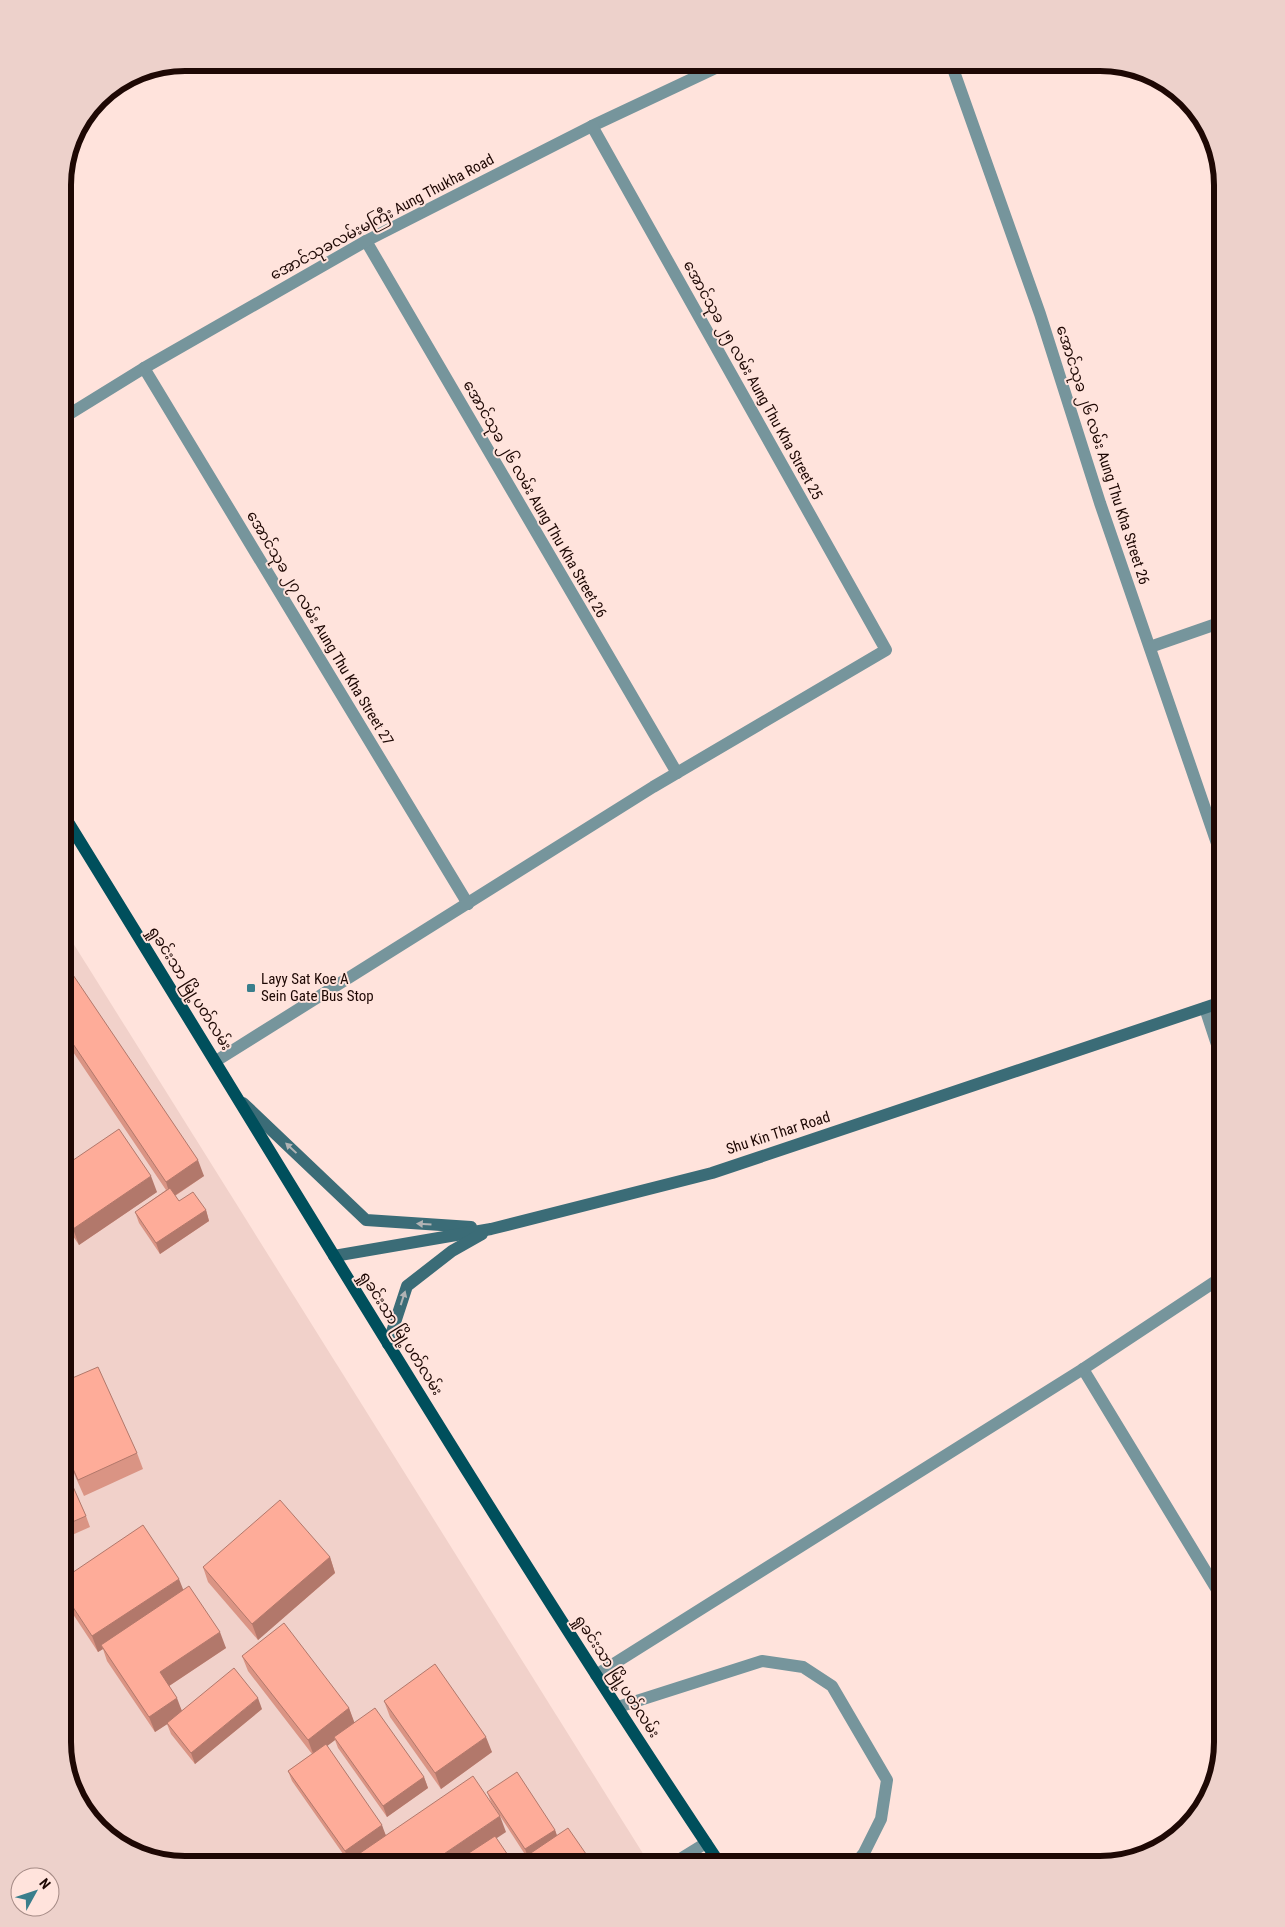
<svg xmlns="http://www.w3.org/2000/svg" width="1285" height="1927" font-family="'Roboto Condensed','Noto Sans Myanmar',sans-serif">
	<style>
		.built { fill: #f1d1ca }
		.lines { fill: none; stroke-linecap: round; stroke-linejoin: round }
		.lane { stroke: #76959c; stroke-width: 12 }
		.street { stroke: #76959c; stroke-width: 12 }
		.secondary { stroke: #3b6c77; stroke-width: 12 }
		.primary { stroke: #004f5c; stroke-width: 12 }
		.wall { fill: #da9484 }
		.shaded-wall { fill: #b2786b }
		.building { fill: #feac99; stroke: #b2786b }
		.oneway { fill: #b1b3b4 }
		.poi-dot { fill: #397e8c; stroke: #ffe3dc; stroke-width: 2 }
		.labels { text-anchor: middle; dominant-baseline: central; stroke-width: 4; stroke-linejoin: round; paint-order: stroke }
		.street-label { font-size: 15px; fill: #1e0804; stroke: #ffe3dc }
		.poi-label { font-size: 15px; fill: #1e0804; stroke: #ffe3dc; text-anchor: start }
		.rim { fill: none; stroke: #1e0804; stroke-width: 6 }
	</style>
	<rect width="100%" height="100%" fill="#ffe3dc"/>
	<path class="built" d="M63,927L647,1860L640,1864H178L124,1848L79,1803L63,1741Z"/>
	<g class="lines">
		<g class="lane">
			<path d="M618,1707L762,1661L803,1667L832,1686L887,1780L881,1819L864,1853L855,1864"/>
			<path d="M672,1864L706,1843"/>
		</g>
		<g class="street">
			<path d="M951,63L1040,314L1100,503L1222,858"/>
			<path d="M98,99L152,69"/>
			<path d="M366,241L677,773"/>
			<path d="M144,368L468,904"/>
			<path d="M63,418L144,368L366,241L592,126L726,63"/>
			<path d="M1150,647L1222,622"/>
			<path d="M1205,1008L1222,1060"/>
			<path d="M216,1061L653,787L886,650L592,126"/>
			<path d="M1083,1369L1222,1598"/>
			<path d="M596,1675L1083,1369L1222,1277"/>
		</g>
		<g class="secondary">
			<path d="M243,1103L366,1220L471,1227"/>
			<path d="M334,1256L491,1229L712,1173L1222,1002"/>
			<path d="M388,1344L407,1286L452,1251L482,1234"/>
		</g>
		<path class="primary" d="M63,814C280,1165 491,1521 720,1864"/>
	</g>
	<g class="wall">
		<path d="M63,973L204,1176L175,1196L179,1201L206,1210L209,1221L160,1254L139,1223L135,1212L166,1190L63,1037Z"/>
		<path d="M63,1167L157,1192L79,1245L63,1221Z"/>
		<path d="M63,1382L137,1453L143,1469L84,1496L63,1449Z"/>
		<path d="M63,1464L86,1516L90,1527L63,1539Z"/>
		<path d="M330,1557L335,1573L258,1640L208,1582L203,1567Z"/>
		<path d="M63,1579L184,1590L226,1648L169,1686L182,1711L262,1709L195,1764L171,1734L167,1724L155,1732L107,1661L103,1649L98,1652L63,1599Z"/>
		<path d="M242,1656L349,1708L354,1723L424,1777L428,1788L387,1817L338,1748L335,1740L327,1746L386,1835L506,1832L348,1861L292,1781L288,1771L312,1754L248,1671Z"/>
		<path d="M384,1701L492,1752L441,1789L390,1717Z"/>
		<path d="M487,1792L555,1830L557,1836L593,1864H521L519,1861L526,1856L491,1802Z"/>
	</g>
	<g class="shaded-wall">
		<path d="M198,1160L204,1176L171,1198L166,1182Z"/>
		<path d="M151,1176L157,1192L79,1245L73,1229Z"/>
		<path d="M206,1210L209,1221L160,1254L156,1243Z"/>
		<path d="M330,1557L335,1573L258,1640L252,1624Z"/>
		<path d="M179,1579L185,1594L101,1645L103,1649L98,1652L92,1636Z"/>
		<path d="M220,1632L226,1648L166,1688L160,1672Z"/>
		<path d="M177,1698L183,1714L155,1732L149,1717Z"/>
		<path d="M258,1698L262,1709L195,1764L191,1753Z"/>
		<path d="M349,1708L355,1724L334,1737L335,1740L314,1756L308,1740Z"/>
		<path d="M486,1737L492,1752L441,1789L435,1773Z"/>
		<path d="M424,1777L428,1788L387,1817L383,1806Z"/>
		<path d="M500,1816L506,1832L458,1864H429Z"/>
		<path d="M382,1825L386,1836L349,1862L345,1851Z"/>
		<path d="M555,1830L559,1841L529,1860L525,1849Z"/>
	</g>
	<g class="building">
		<path d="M69,969L198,1160L166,1182L63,1029V973Z"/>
		<path d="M119,1129L151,1176L73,1229L63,1214V1167Z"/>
		<path d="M170,1188L179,1201L193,1192L206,1210L156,1243L135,1212Z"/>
		<path d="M98,1367L137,1453L78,1480L63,1446V1382Z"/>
		<path d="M63,1464L86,1516L63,1526Z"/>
		<path d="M280,1500L330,1557L252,1624L203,1567Z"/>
		<path d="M143,1525L179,1579L92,1636L63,1592V1579Z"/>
		<path d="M189,1586L220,1632L160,1672L177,1698L149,1717L101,1645Z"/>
		<path d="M284,1623L349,1708L308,1740L242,1656Z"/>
		<path d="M435,1664L486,1737L435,1773L384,1701Z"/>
		<path d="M234,1668L258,1698L191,1753L167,1723Z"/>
		<path d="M375,1708L424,1777L383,1806L334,1737Z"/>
		<path d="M326,1744L382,1825L345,1851L288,1771Z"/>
		<path d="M517,1772L555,1830L525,1849L487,1792Z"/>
		<path d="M473,1776L500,1816L429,1864H344Z"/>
		<path d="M568,1828L593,1864H522L519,1861Z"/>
		<path d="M495,1836L514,1864H452Z"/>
	</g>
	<defs><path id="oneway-solid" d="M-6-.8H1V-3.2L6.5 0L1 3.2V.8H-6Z" transform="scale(1.25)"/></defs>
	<g class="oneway">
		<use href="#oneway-solid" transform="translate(291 1148) rotate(-137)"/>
		<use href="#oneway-solid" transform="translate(424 1224) rotate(-176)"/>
		<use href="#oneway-solid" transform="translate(403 1298) rotate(-72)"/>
	</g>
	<rect class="poi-dot" x="246" y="983" width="10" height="10" rx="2.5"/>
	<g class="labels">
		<g class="street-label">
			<text transform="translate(382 217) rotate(-28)">အောင်သုခလမ်းမကြီး Aung Thukha Road</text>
			<text transform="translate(753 380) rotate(61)">အောင်သုခ ၂၅ လမ်း Aung Thu Kha Street 25</text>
			<text transform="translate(1103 455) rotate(72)">အောင်သုခ ၂၆ လမ်း Aung Thu Kha Street 26</text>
			<text transform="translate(535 499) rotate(60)">အောင်သုခ ၂၆ လမ်း Aung Thu Kha Street 26</text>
			<text transform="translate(320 628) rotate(59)">အောင်သုခ ၂၇ လမ်း Aung Thu Kha Street 27</text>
			<text transform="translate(190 988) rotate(58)">ရှုခင်းသာ မြို့ပတ်လမ်း</text>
			<text transform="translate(778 1133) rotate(-18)">Shu Kin Thar Road</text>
			<text transform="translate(401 1333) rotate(58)">ရှုခင်းသာ မြို့ပတ်လမ်း</text>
			<text transform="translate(617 1676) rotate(57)">ရှုခင်းသာ မြို့ပတ်လမ်း</text>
		</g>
		<g class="poi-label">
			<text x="261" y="979">Layy Sat Koe A<tspan x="261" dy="17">Sein Gate Bus Stop</tspan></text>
		</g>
	</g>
	<path d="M0 0H1285V1927H0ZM185 71H1100A114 114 0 0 1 1214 185V1742A114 114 0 0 1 1100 1856H185A114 114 0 0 1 71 1742V185A114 114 0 0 1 185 71Z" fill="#edd1cb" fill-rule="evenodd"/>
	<path class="rim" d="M185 71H1100A114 114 0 0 1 1214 185V1742A114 114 0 0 1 1100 1856H185A114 114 0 0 1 71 1742V185A114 114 0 0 1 185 71Z"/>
	<g transform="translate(35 1892) rotate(50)"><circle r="24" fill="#ffe3dc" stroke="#a58b86"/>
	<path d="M0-4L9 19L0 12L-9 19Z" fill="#397e8c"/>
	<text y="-8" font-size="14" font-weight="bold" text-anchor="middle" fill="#1e0804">N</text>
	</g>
</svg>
